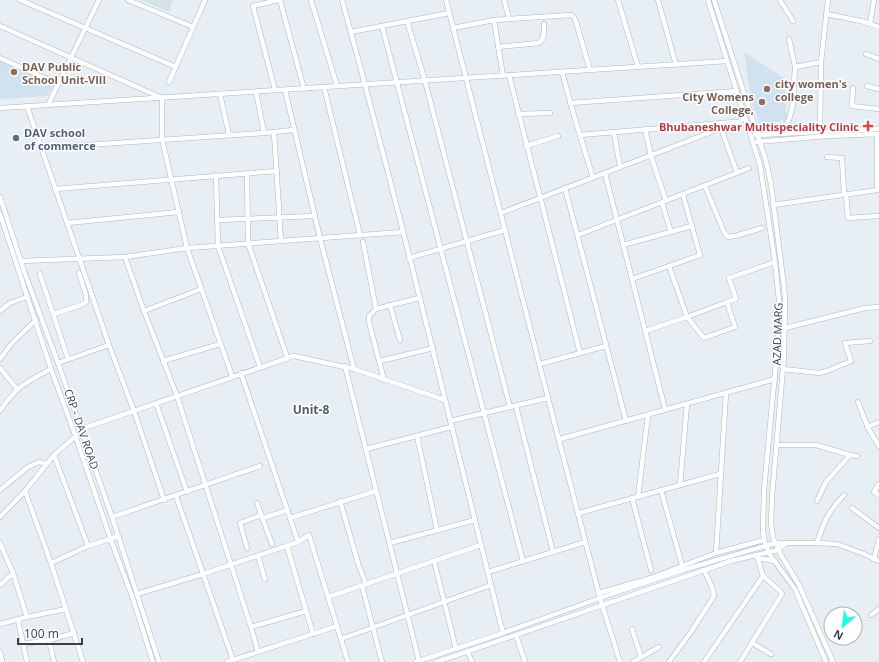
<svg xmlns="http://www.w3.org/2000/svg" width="879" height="662" font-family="'Open Sans',sans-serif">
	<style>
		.residential { fill: #d5e1e9 }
		.education { fill: #d0e1ef }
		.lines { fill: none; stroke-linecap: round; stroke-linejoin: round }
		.minor-casing { stroke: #a9b8c1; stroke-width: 5.5 }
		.minor { stroke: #fff; stroke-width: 4.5 }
		.education-dot { fill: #8d6e63; stroke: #fff; stroke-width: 1.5 }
		.health-dot { fill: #e0444e; stroke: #fff; stroke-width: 1.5 }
		.service-dot { fill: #5c6f8a; stroke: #fff; stroke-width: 1.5 }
		.labels { text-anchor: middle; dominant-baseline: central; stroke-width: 3; stroke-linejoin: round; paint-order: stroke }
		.education-label { font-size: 11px; font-weight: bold; fill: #785e54; stroke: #fff; text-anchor: start }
		.health-label { font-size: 11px; font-weight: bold; fill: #be3a42; stroke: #fff; text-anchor: end }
		.service-label { font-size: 11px; font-weight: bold; fill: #4e5e75; stroke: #fff; text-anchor: start }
		.street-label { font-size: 11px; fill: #354248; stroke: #fff }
		.neighbourhood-label { font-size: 12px; font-weight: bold; fill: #4c626c; stroke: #fff }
	</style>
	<rect width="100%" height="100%" fill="#e7eff5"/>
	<path class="residential" d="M141,0H173L169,12Z"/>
	<g class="education">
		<path d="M744,52L784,78L787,120L760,125L751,100Z"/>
		<path d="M0,60L55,84L47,96L0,99Z"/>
	</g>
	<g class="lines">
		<g class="minor-casing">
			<g id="minor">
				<path d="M20,0L176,67"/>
				<path d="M128,0L193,27"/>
				<path d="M280,0L304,89"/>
				<path d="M311,0L337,86"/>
				<path d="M342,0C400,210 450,422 503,633"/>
				<path d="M446,0L548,398L600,598L620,662"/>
				<path d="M504,0L509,18"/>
				<path d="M618,0L638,67"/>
				<path d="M658,0L676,65"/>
				<path d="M708,0L760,165L775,262L779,300L778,341L764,490L763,529L764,540L770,555L795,589L826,662"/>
				<path d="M714,0L766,161L771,184L784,287L785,299L784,356L772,497L771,523L773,538L781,555L799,585L833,662"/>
				<path d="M780,0L793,21"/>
				<path d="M826,14L861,21L879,27"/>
				<path d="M494,20L503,76"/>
				<path d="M407,21L425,81L510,407"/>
				<path d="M870,24L874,0"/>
				<path d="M0,26L162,98V139L187,248L232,376"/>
				<path d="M382,26L523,561"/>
				<path d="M453,28L494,20L571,15L574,17L576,22L590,70"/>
				<path d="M351,32L449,13"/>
				<path d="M789,39L795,67"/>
				<path d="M498,47L539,43C545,39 544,30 544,24"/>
				<path d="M866,54L879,59"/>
				<path d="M0,58L58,84"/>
				<path d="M562,72L573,112L593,178"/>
				<path d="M509,75L580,353"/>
				<path d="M169,82L205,0"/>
				<path d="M867,86L879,89"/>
				<path d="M324,87L360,235"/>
				<path d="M853,88L852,106L879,109"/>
				<path d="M275,90L253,6L278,0"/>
				<path d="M285,90L320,238L354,369"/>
				<path d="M256,92L264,133"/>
				<path d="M220,94L229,135"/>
				<path d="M570,103L737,91"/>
				<path d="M48,105L99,0"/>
				<path d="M27,106L109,345L134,411L164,500"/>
				<path d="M0,108L727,61"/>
				<path d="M518,114L550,113"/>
				<path d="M721,128L737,173"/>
				<path d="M645,129L651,156L666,201"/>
				<path d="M274,132L281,241"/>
				<path d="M614,132L620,167"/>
				<path d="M820,132L821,62"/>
				<path d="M780,134L789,120L793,104L795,67L821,62L828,0"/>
				<path d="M580,135L734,122"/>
				<path d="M755,135L879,129"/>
				<path d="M757,142L827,136L879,134"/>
				<path d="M526,146L558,136"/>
				<path d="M42,148L264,133L293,130"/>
				<path d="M827,157L842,158L844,194"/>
				<path d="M247,173L248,243L287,357"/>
				<path d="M605,173L665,409"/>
				<path d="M216,175L218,246L260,367"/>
				<path d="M705,186L724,232L728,237L735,236L762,228"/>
				<path d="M565,188L626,421"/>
				<path d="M55,189L277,171"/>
				<path d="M846,194L848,218L878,216"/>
				<path d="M0,197L24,271L58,363L112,517L159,662"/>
				<path d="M662,203L671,232"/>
				<path d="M773,205L877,190V134"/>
				<path d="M501,213L745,119"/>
				<path d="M0,214L51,369L74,432L112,543L132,596L153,662"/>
				<path d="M217,220L315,216"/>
				<path d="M67,223L179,212"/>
				<path d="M578,235L749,168"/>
				<path d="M363,242L376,309"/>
				<path d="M623,245L692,226"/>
				<path d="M125,257L144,311L177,396L251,627L258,652"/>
				<path d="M409,258L505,230"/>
				<path d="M21,261L125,257L187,248L403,232"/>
				<path d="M669,266L700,255L683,195"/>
				<path d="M40,274L68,359"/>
				<path d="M632,279L669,266L687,317L727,302"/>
				<path d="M390,305L400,340"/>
				<path d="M0,311L10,303L27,297"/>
				<path d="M144,311L201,289"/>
				<path d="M54,314L81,305L86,302V295L79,273"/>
				<path d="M785,328L865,308L879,307"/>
				<path d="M645,331L687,317L704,338L735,327L727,302L736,299L729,278L775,262"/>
				<path d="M0,359L12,343L36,320"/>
				<path d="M163,361L220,344"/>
				<path d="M380,361L433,348"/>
				<path d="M58,363L109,345"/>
				<path d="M540,364L606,346"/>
				<path d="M345,366L419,661"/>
				<path d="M0,368L17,389"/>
				<path d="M783,369L819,373L827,371L851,361L845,343L870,341"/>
				<path d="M241,373L298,542"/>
				<path d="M384,380L369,322V316L376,309L419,298"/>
				<path d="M858,402L868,428L879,446"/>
				<path d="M156,403L187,492"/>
				<path d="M516,406L553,552"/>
				<path d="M0,411C16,387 26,382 51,369"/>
				<path d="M450,421L548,398"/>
				<path d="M867,427L879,422"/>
				<path d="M81,429L294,356L354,369L445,400"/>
				<path d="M417,436L437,530"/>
				<path d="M560,439L775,379"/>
				<path d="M777,445H816L850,455L826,482L817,501"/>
				<path d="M366,449L451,427"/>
				<path d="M54,455L88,546"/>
				<path d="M850,455L857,456"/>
				<path d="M879,484L874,492L879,495"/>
				<path d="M680,485L687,404"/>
				<path d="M0,490L28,467L39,462L47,464"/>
				<path d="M661,490L682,565"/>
				<path d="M25,491L54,455L76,436"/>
				<path d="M176,496L233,660"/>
				<path d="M638,497L648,415"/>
				<path d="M632,498L651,570"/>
				<path d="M340,501L358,563L366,584"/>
				<path d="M257,503L272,544"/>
				<path d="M852,508L879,528"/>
				<path d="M579,513L720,474"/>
				<path d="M0,517L25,491L51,563"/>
				<path d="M112,517L260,466"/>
				<path d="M263,518L288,510"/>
				<path d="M290,518L376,491"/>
				<path d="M0,543L13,573L27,617L0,624"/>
				<path d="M390,543L475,520"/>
				<path d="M817,543C824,521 828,512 844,495"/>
				<path d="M287,546L313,634"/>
				<path d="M247,548L240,523L261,515"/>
				<path d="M716,553L726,393"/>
				<path d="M258,556L265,579"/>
				<path d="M757,558L775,561"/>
				<path d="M874,559L879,539"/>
				<path d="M434,561L456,649"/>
				<path d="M488,572L585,542"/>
				<path d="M0,585L13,573"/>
				<path d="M362,586L382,662"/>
				<path d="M599,593L651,578L716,553L764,540"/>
				<path d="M137,594L203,574L298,542L309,535L348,662"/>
				<path d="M328,597L481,545"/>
				<path d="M871,615L879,609"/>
				<path d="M27,617L66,609"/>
				<path d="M18,620L27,662"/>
				<path d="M251,627L306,611"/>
				<path d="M632,629L641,657"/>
				<path d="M516,635L525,662"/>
				<path d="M341,639L491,585"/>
				<path d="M752,643L771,654"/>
				<path d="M23,644L49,640"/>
				<path d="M0,652L2,662"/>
				<path d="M468,652L472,662"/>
				<path d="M54,662L49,640L74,633"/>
				<path d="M83,662L51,563L88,546L119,536"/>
				<path d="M227,662L337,626"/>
				<path d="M416,662L503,633L600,598L683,570L775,543H817L837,544L864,554L879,561"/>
				<path d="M437,662L731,561L778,550L785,544"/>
				<path d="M633,662L659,647"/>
				<path d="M669,662L691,632L714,596L712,587L704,570"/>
				<path d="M704,662L763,576"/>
				<path d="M740,662L782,594L781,592L763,576L758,559"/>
			</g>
		</g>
		<use href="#minor" class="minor"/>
	</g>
	<g class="education-dot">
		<circle cx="14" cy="72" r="4"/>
		<circle cx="767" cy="89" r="4"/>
		<circle cx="762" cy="102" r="4"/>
	</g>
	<path class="health-dot" d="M866 120h4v4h4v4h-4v4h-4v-4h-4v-4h4z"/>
	<circle class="service-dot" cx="16" cy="138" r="4"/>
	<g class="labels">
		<g class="education-label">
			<text x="22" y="66">DAV Public<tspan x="22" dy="13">School Unit-VIII</tspan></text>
			<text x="775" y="83">city women's<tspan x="775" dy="13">college</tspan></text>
			<text x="754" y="96" text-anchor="end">City Womens<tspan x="754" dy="13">College,</tspan></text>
		</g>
		<g class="health-label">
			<text x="859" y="126">Bhubaneshwar Multispeciality Clinic</text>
		</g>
		<g class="service-label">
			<text x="24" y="132">DAV school<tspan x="24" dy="13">of commerce</tspan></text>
		</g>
		<g class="street-label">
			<text transform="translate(777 334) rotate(-88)">AZAD MARG</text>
			<text transform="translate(82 429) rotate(71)">CRP - DAV ROAD</text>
		</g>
		<g class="neighbourhood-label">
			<text x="311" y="409">Unit-8</text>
		</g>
	</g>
	<g transform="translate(843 626) rotate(208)"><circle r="19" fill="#ffffff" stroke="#aeb3b6"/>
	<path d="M0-3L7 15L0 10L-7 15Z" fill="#14ffdf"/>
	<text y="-6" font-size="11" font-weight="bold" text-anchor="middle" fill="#354248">N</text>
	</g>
	<path d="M18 638v6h64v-6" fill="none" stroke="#354248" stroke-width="2"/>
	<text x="24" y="638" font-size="12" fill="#354248" stroke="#ffffff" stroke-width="3" paint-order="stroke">100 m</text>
</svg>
